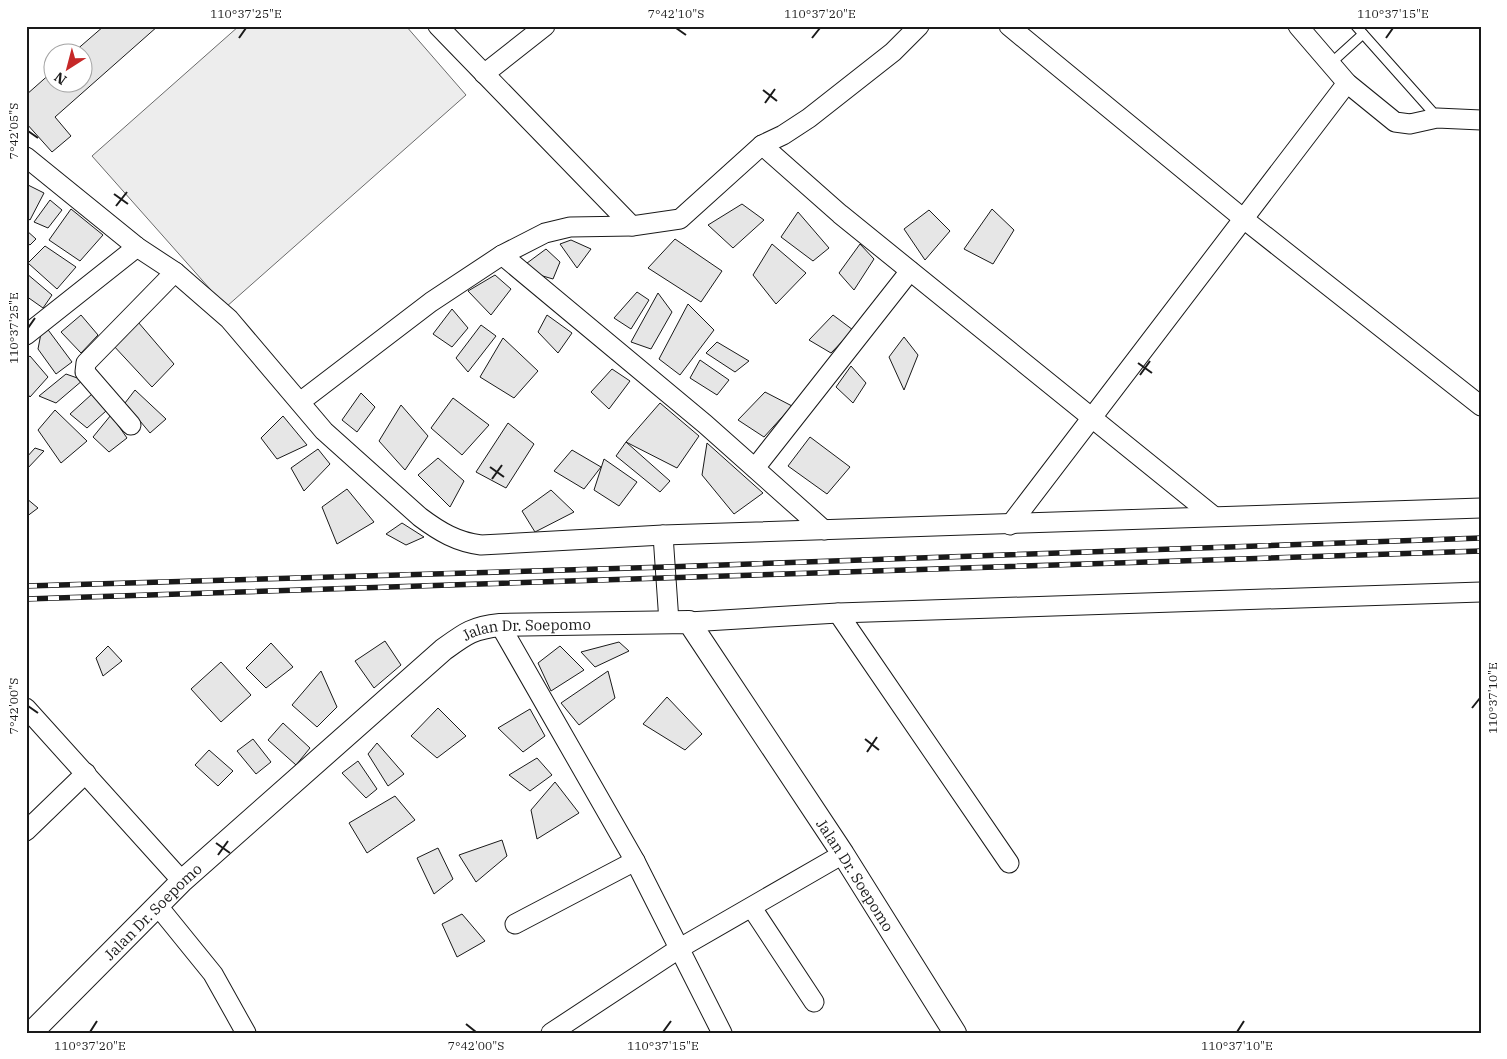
<svg xmlns="http://www.w3.org/2000/svg" width="1507" height="1059" font-family="'IBM Plex Serif',serif">
	<style>
		.built { fill: #ededed; stroke: #6a6a6a }
		.building { fill: #e6e6e6; stroke: #1a1a1a }
		.lines { fill: none; stroke-linecap: round; stroke-linejoin: round }
		.service-casing { stroke: #1a1a1a; stroke-width: 11 }
		.minor-casing { stroke: #1a1a1a; stroke-width: 21 }
		.tertiary-casing { stroke: #1a1a1a; stroke-width: 24 }
		.service { stroke: #fff; stroke-width: 9 }
		.minor { stroke: #fff; stroke-width: 19 }
		.tertiary { stroke: #fff; stroke-width: 22 }
		.rail-casing { stroke: #1a1a1a; stroke-width: 5.5 }
		.rail { stroke: #fff; stroke-width: 4; stroke-dasharray: 11; stroke-linecap: butt }
		.ticks { fill: none; stroke: #1a1a1a; stroke-width: 2 }
		.labels { text-anchor: middle; dominant-baseline: central; stroke-width: 4; stroke-linejoin: round; paint-order: stroke }
		.street-label { font-size: 15px; fill: #1a1a1a; stroke: #fff }
		.neatline { fill: none; stroke: #1a1a1a; stroke-width: 2 }
		.ticks-label { font-size: 12px; text-anchor: middle; fill: #1a1a1a }
	</style>
	<rect width="100%" height="100%" fill="#fff"/>
	<path class="built" d="M239,26H406L466,95L226,307L92,156Z"/>
	<g class="building">
		<path d="M104,26H158L55,117L71,136L52,152L26,123V95L52,72V82H82V52H74Z"/>
		<path d="M28,185L44,193L30,220L26,217Z"/>
		<path d="M50,200L62,210L48,228L34,222Z"/>
		<path d="M742,204L764,220L733,248L708,225Z"/>
		<path d="M71,209L103,235L80,261L49,240Z"/>
		<path d="M992,209L1014,230L993,264L964,249Z"/>
		<path d="M929,210L950,231L925,260L904,229Z"/>
		<path d="M798,212L829,248L813,261L781,237Z"/>
		<path d="M26,230L36,239L30,245L26,242Z"/>
		<path d="M675,239L722,271L701,302L648,268Z"/>
		<path d="M571,240L591,249L577,268L560,244Z"/>
		<path d="M772,244L806,273L776,304L753,275Z"/>
		<path d="M860,244L874,259L854,290L839,273Z"/>
		<path d="M45,246L76,267L57,289L28,263Z"/>
		<path d="M546,249L560,262L553,279L519,269Z"/>
		<path d="M26,273L52,295L43,308L26,296Z"/>
		<path d="M495,275L511,289L491,315L468,291Z"/>
		<path d="M637,292L649,300L631,329L614,318Z"/>
		<path d="M658,293L672,312L651,349L631,342Z"/>
		<path d="M688,304L714,330L680,375L659,359Z"/>
		<path d="M452,309L468,328L452,347L433,334Z"/>
		<path d="M81,315L98,335L81,353L61,332Z"/>
		<path d="M547,315L572,333L558,353L538,332Z"/>
		<path d="M833,315L853,330L831,353L809,340Z"/>
		<path d="M138,322L174,364L152,387L112,344Z"/>
		<path d="M43,323L72,362L56,374L38,349Z"/>
		<path d="M481,325L496,336L468,372L456,358Z"/>
		<path d="M904,337L918,355L904,390L889,357Z"/>
		<path d="M503,338L538,371L514,398L480,377Z"/>
		<path d="M717,342L749,361L735,372L706,353Z"/>
		<path d="M30,356L48,377L30,397L26,392V359Z"/>
		<path d="M700,360L729,380L717,395L690,378Z"/>
		<path d="M851,366L866,383L853,403L836,387Z"/>
		<path d="M612,369L630,381L609,409L591,392Z"/>
		<path d="M66,374L83,380L56,403L39,396Z"/>
		<path d="M135,390L166,419L150,433L125,403Z"/>
		<path d="M765,392L792,406L764,437L738,420Z"/>
		<path d="M361,393L375,407L357,432L342,420Z"/>
		<path d="M92,394L106,411L87,428L70,414Z"/>
		<path d="M453,398L489,425L462,455L431,428Z"/>
		<path d="M660,403L699,436L677,468L626,442Z"/>
		<path d="M401,405L428,436L405,470L379,441Z"/>
		<path d="M55,410L87,441L61,463L38,430Z"/>
		<path d="M111,415L127,438L109,452L93,437Z"/>
		<path d="M283,416L307,445L277,459L261,438Z"/>
		<path d="M508,423L534,444L506,488L476,472Z"/>
		<path d="M810,437L850,467L827,494L788,466Z"/>
		<path d="M626,442L670,481L660,492L616,456Z"/>
		<path d="M707,443L763,493L734,514L702,475Z"/>
		<path d="M35,448L44,451L26,470V458Z"/>
		<path d="M318,449L330,464L304,491L291,468Z"/>
		<path d="M572,450L601,467L584,489L554,471Z"/>
		<path d="M438,458L464,481L450,507L418,475Z"/>
		<path d="M604,459L637,482L619,506L594,490Z"/>
		<path d="M347,489L374,522L337,544L322,507Z"/>
		<path d="M551,490L574,512L535,532L522,511Z"/>
		<path d="M26,498L38,508L26,517Z"/>
		<path d="M402,523L424,537L406,545L386,534Z"/>
		<path d="M385,641L401,665L374,688L355,661Z"/>
		<path d="M619,642L629,651L595,667L581,652Z"/>
		<path d="M271,643L293,667L266,688L246,668Z"/>
		<path d="M108,646L122,661L103,676L96,658Z"/>
		<path d="M560,646L584,670L551,691L538,663Z"/>
		<path d="M221,662L251,695L221,722L191,689Z"/>
		<path d="M321,671L337,707L317,727L292,705Z"/>
		<path d="M608,671L615,698L579,725L561,703Z"/>
		<path d="M667,697L702,734L685,750L643,724Z"/>
		<path d="M438,708L466,736L437,758L411,736Z"/>
		<path d="M530,709L545,736L523,752L498,728Z"/>
		<path d="M283,723L310,748L296,765L268,740Z"/>
		<path d="M253,739L271,762L256,774L237,751Z"/>
		<path d="M377,743L404,774L388,786L368,754Z"/>
		<path d="M209,750L233,771L218,786L195,765Z"/>
		<path d="M537,758L552,775L530,791L509,775Z"/>
		<path d="M358,761L377,789L366,798L342,773Z"/>
		<path d="M555,782L579,813L537,839L531,810Z"/>
		<path d="M395,796L415,820L367,853L349,823Z"/>
		<path d="M502,840L507,856L476,882L459,855Z"/>
		<path d="M438,848L453,879L434,894L417,858Z"/>
		<path d="M462,914L485,941L457,957L442,924Z"/>
	</g>
	<g class="lines">
		<g class="service-casing">
			<g id="service">
				<path d="M1356,26L1437,117"/>
				<path d="M1330,64L1363,34"/>
			</g>
		</g>
		<g class="minor-casing">
			<g id="minor">
				<path d="M438,26L632,226"/>
				<path d="M1009,26L1245,220L1481,406"/>
				<path d="M1298,26L1347,83L1395,122L1410,124L1437,118L1481,120"/>
				<path d="M484,74L545,26"/>
				<path d="M762,145L840,214L1212,515"/>
				<path d="M26,157L137,247L175,272L229,319L324,431L420,517C440,532 457,542 481,545L663,535L1481,508"/>
				<path d="M502,255L705,424L824,530"/>
				<path d="M26,335L137,247"/>
				<path d="M300,402L431,302L502,255L545,233L570,227L632,226L680,219L762,145L783,135L809,118L893,52L919,26"/>
				<path d="M131,425L85,372L86,363L175,272"/>
				<path d="M755,468L910,271"/>
				<path d="M1010,525L1347,83"/>
				<path d="M663,535L669,622"/>
				<path d="M838,613L1009,863"/>
				<path d="M689,622L838,613L1481,592"/>
				<path d="M500,625L635,861L722,1033"/>
				<path d="M26,708L182,881"/>
				<path d="M26,831L86,773"/>
				<path d="M157,905L213,974L246,1033"/>
				<path d="M752,908L814,1002"/>
				<path d="M515,924L635,861"/>
				<path d="M551,1033L680,948L843,854"/>
			</g>
		</g>
		<g class="tertiary-casing">
			<g id="tertiary">
				<path id="s1" d="M31,1033L182,881L443,650C465,634 472,628 500,625L689,622L843,854L955,1033"/>
			</g>
		</g>
		<use href="#service" class="service"/>
		<use href="#minor" class="minor"/>
		<use href="#tertiary" class="tertiary"/>
		<g class="rail-casing">
			<g id="rail">
				<path d="M26,586L666,567L1481,538"/>
				<path d="M26,599L1481,551"/>
			</g>
		</g>
		<use href="#rail" class="rail"/>
	</g>
	<path class="ticks" d="M676,28L686,35M239,38L246,28M812,38L820,28M1386,38L1393,28M763,90L777,101M765,103L775,89M28,131L38,138M114,194L128,204M116,206L127,192M28,328L35,318M1138,363L1152,373M1140,375L1150,361M490,467L504,477M492,479L502,465M28,706L38,713M1472,708L1480,698M865,739L879,750M867,752L877,737M216,843L230,853M218,855L228,841M466,1024L476,1032M90,1032L97,1021M663,1032L671,1021M1237,1032L1244,1021"/>
	<g class="labels">
		<g class="street-label">
			<text stroke="none"><textPath href="#s1" startOffset="652">Jalan Dr. Soepomo</textPath></text>
			<text stroke="none"><textPath href="#s1" startOffset="1118">Jalan Dr. Soepomo</textPath></text>
			<text stroke="none"><textPath href="#s1" startOffset="172">Jalan Dr. Soepomo</textPath></text>
		</g>
	</g>
	<rect width="1507" height="1059" fill="none" stroke="#ffffff" stroke-width="55"/>
	<g transform="translate(68 68) rotate(216)"><circle r="24" fill="#ffffff" stroke="#a3a3a3"/>
	<path d="M0-4L9 19L0 12L-9 19Z" fill="#c62828"/>
	<text y="-8" font-size="14" font-weight="bold" text-anchor="middle" fill="#1a1a1a">N</text>
	</g>
	<rect x="28" y="28" width="1452" height="1004" class="neatline"/>
	<g class="ticks-label">
		<text x="246" y="18">110°37'25"E</text>
		<text x="676" y="18">7°42'10"S</text>
		<text x="820" y="18">110°37'20"E</text>
		<text x="1393" y="18">110°37'15"E</text>
		<text transform="translate(14 131) rotate(-90)" y="4">7°42'05"S</text>
		<text transform="translate(14 328) rotate(-90)" y="4">110°37'25"E</text>
		<text transform="translate(1493 698) rotate(-90)" y="4">110°37'10"E</text>
		<text transform="translate(14 706) rotate(-90)" y="4">7°42'00"S</text>
		<text x="90" y="1050">110°37'20"E</text>
		<text x="476" y="1050">7°42'00"S</text>
		<text x="663" y="1050">110°37'15"E</text>
		<text x="1237" y="1050">110°37'10"E</text>
	</g>
</svg>
